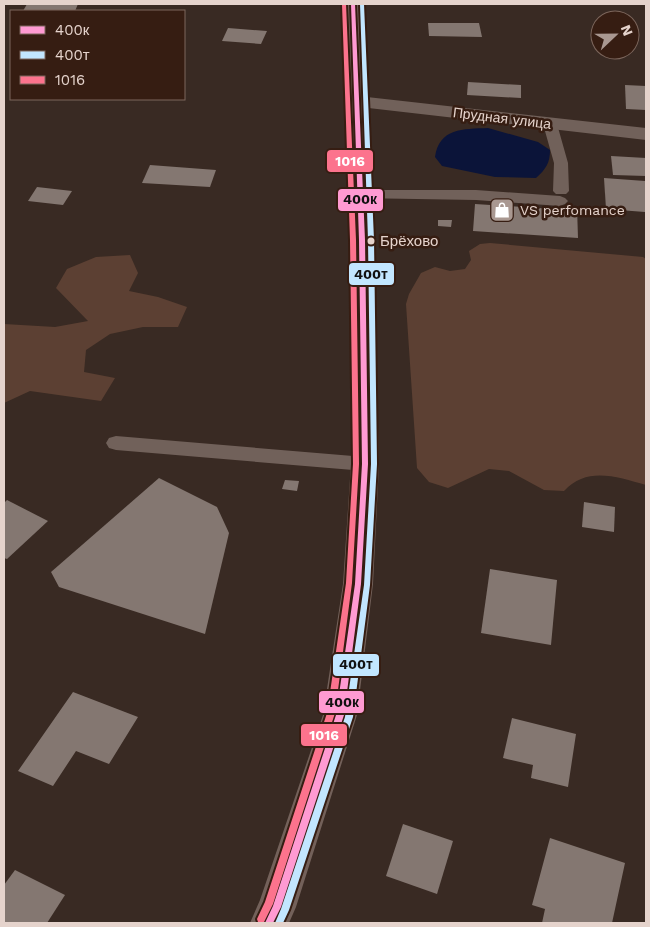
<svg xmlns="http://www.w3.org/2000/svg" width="650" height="927" font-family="'Work Sans',sans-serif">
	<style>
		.green { fill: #5c4033 }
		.water { fill: #0b1439 }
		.building { fill: #847771 }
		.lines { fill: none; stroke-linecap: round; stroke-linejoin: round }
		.service { fill: #71615a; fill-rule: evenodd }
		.minor { fill: #71615a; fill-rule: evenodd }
		.primary { fill: #73615a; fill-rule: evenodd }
		.bus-1-casing { stroke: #361d12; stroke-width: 4 }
		.bus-2-casing { stroke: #361d12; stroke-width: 4 }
		.bus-3-casing { stroke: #361d12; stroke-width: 4 }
		.bus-1 { fill: #ff9ad2; fill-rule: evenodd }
		.bus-2 { fill: #c2e6ff; fill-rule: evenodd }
		.bus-3 { fill: #fc738d; fill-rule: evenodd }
		.bus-dot { fill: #e5d3cc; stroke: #361d12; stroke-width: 2 }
		.labels { text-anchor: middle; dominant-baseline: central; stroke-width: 5; stroke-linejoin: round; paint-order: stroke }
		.far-street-label { font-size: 14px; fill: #e5d3cc; stroke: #361d12 }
		.far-poi-label { font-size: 14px; fill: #e5d3cc; stroke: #361d12; text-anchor: start }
		.bus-label { font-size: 15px; fill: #e5d3cc; stroke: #361d12; text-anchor: start }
		.line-badge { stroke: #361d12; stroke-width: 2 }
		.badge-label { font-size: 14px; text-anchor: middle; font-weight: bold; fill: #fff }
		.pale-badge-label { font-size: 14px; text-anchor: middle; font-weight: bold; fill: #111 }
	</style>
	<rect width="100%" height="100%" fill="#392a23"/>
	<g class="green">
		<path d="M490,243L643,257L646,259V485C617,477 587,466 564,491L544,490L509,471L489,469L448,488L429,482L417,468L406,304L409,294L421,273L435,267L450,271L465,269L471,260L469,251L480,244Z"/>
		<path d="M130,255L138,273L129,291L158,297L187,307L178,327H143L110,334L86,350L84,372L115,378L101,401L30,391L4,403V324L55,327L88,321L56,288L67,269L96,257Z"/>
	</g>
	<path class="water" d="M488,128L538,142L550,150C550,163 546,169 536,178L495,177L442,166L435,157C439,128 463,129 488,128Z"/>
	<g class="building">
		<path d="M27,4H78L75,11H23Z"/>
		<path d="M428,23H479L482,37L429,36Z"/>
		<path d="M228,28L267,31L261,44L222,41Z"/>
		<path d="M468,82L521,85V98L467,95Z"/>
		<path d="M625,85L646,86V110L626,109Z"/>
		<path d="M611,156L646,158V176L613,175Z"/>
		<path d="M150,165L216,170L210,187L142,183Z"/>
		<path d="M604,178L645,181V212L606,209Z"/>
		<path d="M37,187L72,191L63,205L28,201Z"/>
		<path d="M475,204L554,209V206L577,207L578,238L473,231Z"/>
		<path d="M438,220H452L451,227L438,226Z"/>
		<path d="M159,478L217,507L229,533L205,634L59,587L51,572Z"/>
		<path d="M285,480L299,481L297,491L282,489Z"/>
		<path d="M7,500L48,521L7,559L4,558V503Z"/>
		<path d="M584,502L615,507L614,532L582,527Z"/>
		<path d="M490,569L557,580L551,645L481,633Z"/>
		<path d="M73,692L138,717L109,764L76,751L53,786L18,771Z"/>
		<path d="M512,718L576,734L568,787L531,778L533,765L503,758Z"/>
		<path d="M403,824L453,841L437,894L386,876Z"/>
		<path d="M550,838L625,863L612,923H542L545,909L532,905Z"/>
		<path d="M15,870L65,895L47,923H4V885Z"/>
	</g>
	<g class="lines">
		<g class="service">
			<path d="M550,120L555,121L557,124L568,163L569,191L566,194H556L553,191L554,163L543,124L545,121Z"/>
			<path d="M361,190H476L560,196L565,198L568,201L565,204L560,206L476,200L356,198L353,195L356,192Z"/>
			<path d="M116,436L365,457L372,459L375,464L372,469L365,471L116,450L109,448L106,443L109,438Z"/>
		</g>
		<path class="minor" d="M358,96L646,128V140L351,106L349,102L351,98Z"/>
		<path class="primary" d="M345,4H361L373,240L379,464L373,584L357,715L296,907L289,923H250L260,900L323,715L343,584L351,464V240Z"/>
		<g class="bus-1-casing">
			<path id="bus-1" d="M351,4H355L365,240L368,464L361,584L344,715L281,907L273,923H265L273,906L336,715L355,584L362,464L359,240Z"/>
		</g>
		<g class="bus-2-casing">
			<path id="bus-2" d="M360,4H364L374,240L377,464L370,585L353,717L289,910L283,923H275L281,909L345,717L364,585L371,464L368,240Z"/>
		</g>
		<g class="bus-3-casing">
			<path id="bus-3" d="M342,4H346L356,240L359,464L352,583L335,713L273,904L264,922L261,923L258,922L257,919L265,902L327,713L346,583L353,464L350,240Z"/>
		</g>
		<use href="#bus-1" class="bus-1"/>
		<use href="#bus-2" class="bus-2"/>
		<use href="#bus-3" class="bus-3"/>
	</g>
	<defs>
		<g id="shop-square" transform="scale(1.25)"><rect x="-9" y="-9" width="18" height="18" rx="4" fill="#a99891" stroke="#361d12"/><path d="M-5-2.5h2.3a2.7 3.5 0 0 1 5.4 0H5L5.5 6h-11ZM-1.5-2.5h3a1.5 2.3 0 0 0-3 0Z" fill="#fff"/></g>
	</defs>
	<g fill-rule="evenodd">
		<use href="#shop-square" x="502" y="210"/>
	</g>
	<circle class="bus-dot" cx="371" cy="241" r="4.5"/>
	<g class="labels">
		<g class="far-street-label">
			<text transform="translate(502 118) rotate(7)">Прудная улица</text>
		</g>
		<g class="far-poi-label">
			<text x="520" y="210">VS perfomance</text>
		</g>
		<g class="bus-label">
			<text x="380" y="241">Брёхово</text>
		</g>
	</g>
	<g class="line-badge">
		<rect x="326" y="149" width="48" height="24" rx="5" fill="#fc738d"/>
		<rect x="337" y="188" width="47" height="24" rx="5" fill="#ff9ad2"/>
		<rect x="348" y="262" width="47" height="24" rx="5" fill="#c2e6ff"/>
		<rect x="332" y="653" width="48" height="24" rx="5" fill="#c2e6ff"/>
		<rect x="318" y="690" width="47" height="24" rx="5" fill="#ff9ad2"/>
		<rect x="300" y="723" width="48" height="24" rx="5" fill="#fc738d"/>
	</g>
	<g class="badge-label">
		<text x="350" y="166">1016</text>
		<text x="324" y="740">1016</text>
	</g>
	<g class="pale-badge-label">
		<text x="360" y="204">400к</text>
		<text x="371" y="279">400т</text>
		<text x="356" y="669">400т</text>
		<text x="342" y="707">400к</text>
	</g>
	<rect width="650" height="927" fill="none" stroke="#e5d3cc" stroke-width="10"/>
	<rect x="10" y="10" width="175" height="90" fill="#361d12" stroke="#7c665c"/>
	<rect x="20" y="26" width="25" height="8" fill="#ff9ad2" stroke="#7c665c"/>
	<text x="55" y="35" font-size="15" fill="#e5d3cc">400к</text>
	<rect x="20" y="51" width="25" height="8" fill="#c2e6ff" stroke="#7c665c"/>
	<text x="55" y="60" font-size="15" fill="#e5d3cc">400т</text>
	<rect x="20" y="76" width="25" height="8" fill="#fc738d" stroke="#7c665c"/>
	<text x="55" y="85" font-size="15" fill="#e5d3cc">1016</text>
	<g transform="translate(615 35) rotate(68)"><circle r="24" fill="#361d12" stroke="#7c665c"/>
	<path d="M0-4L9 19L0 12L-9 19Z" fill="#a99891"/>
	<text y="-8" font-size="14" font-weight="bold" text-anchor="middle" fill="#e5d3cc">N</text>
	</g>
</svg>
